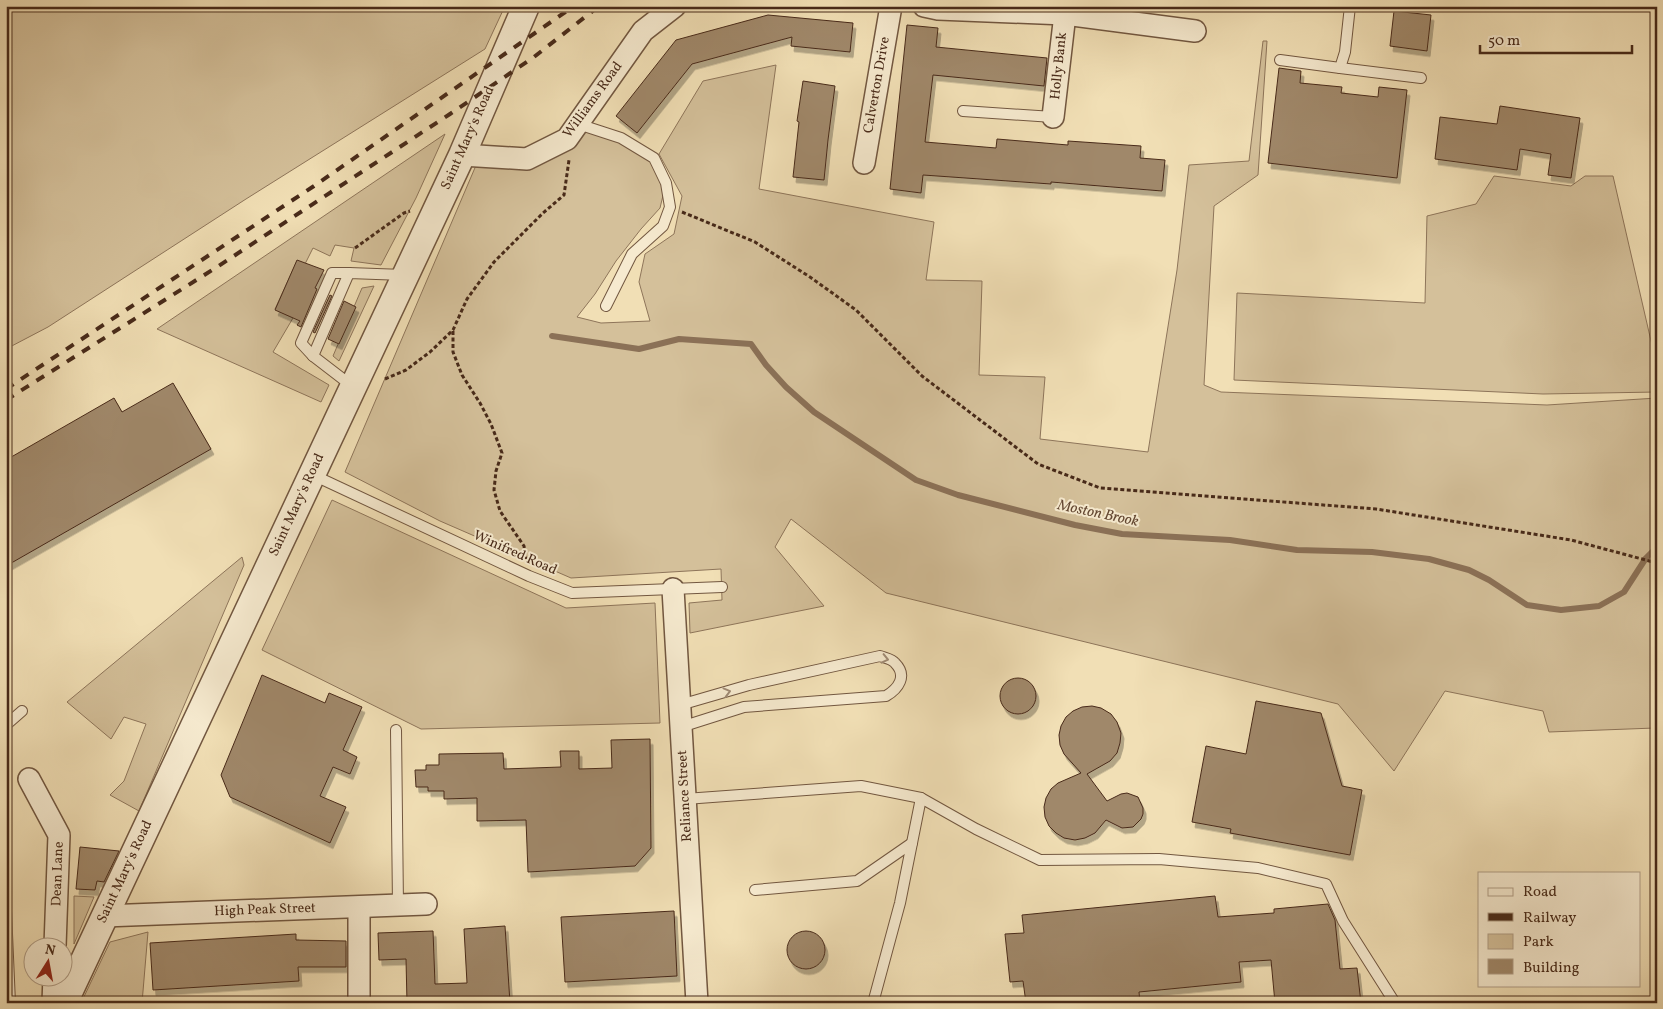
<svg xmlns="http://www.w3.org/2000/svg" width="1663" height="1009" font-family="Vollkorn,serif">
	<style>
		.green { fill: #d4c09a; stroke: #8e755a }
		.lines { fill: none; stroke-linecap: round; stroke-linejoin: round }
		.stream { stroke: #8b7157; stroke-width: 6 }
		.building { fill: #a0886a; stroke: #482a19; filter: url(#shadow) }
		.service-casing { stroke: #725740; stroke-width: 12 }
		.minor-casing { stroke: #725740; stroke-width: 24 }
		.tertiary-casing { stroke: #725740; stroke-width: 29 }
		.path { stroke: #482a19; stroke-width: 3; stroke-dasharray: 4 2.5; stroke-linecap: butt }
		.service { stroke: #f6eacf; stroke-width: 10 }
		.minor { stroke: #f6eacf; stroke-width: 21 }
		.tertiary { stroke: #f6eacf; stroke-width: 26 }
		.rail { stroke: #482a19; stroke-width: 4; stroke-dasharray: 9 9; stroke-linecap: butt }
		.oneway { stroke: #9f8a74 }
		.labels { text-anchor: middle; dominant-baseline: central; stroke-width: 4; stroke-linejoin: round; paint-order: stroke }
		.street-label { font-size: 14px; fill: #482a19; stroke: #f6eacf }
		.water-label { font-size: 15px; font-style: italic; fill: #644833; stroke: #f6eacf }
	</style>
	<defs>
		<filter id="shadow"><feDropShadow dx="3" dy="5.5" stdDeviation="0" flood-color="#0004"/></filter>
	</defs>
	<rect width="100%" height="100%" fill="#f1dfb5"/>
	<filter id="stains"><feTurbulence type="fractalNoise" baseFrequency=".004" numOctaves="4"/><feColorMatrix values="0 0 0 0 .2 0 0 0 0 .09 0 0 0 0 .02 0 0 0 .5 -.17"/></filter>
	<radialGradient id="worn" r=".72"><stop offset=".6" stop-color="#630" stop-opacity="0"/><stop offset="1" stop-color="#630" stop-opacity=".3"/></radialGradient>
	<g class="green">
		<path d="M6,6H505L485,49L246,199L48,327L6,349Z"/>
		<path d="M1263,41H1267L1258,175L1214,206L1204,385L1221,392L1547,405L1657,398V725L1655,728L1549,732L1543,711L1445,691L1394,771L1338,704L886,593L791,519L775,547L824,606L690,633L689,603L722,600L721,569L571,578L440,521L345,472L480,156L527,159L578,124L654,158L666,183L660,208L641,229L616,261L595,294L577,317L601,323L650,321L639,282L645,254L674,234L682,196L659,154L703,81L776,65L759,189L934,222L926,280L982,281L979,375L1045,377L1040,439L1148,452L1177,270L1189,165L1249,161Z"/>
		<path d="M445,134L416,198L381,265L351,261L354,248L335,245L330,256L313,248L305,264L297,261L275,309L293,318L273,352L329,385L321,402L157,329Z"/>
		<path d="M1494,176L1571,186L1585,176H1613L1657,367V392L1543,394L1234,380L1237,293L1425,303L1427,216L1476,204Z"/>
		<path d="M374,286L339,361L333,356L362,288Z"/>
		<path d="M332,500L566,608L655,603L660,723L421,729L262,650Z"/>
		<path d="M242,557L244,565L139,811L110,795L124,781L146,724L124,717L111,739L67,702Z"/>
		<path d="M74,896L94,897L74,944Z"/>
		<path d="M148,932L142,1003H81L110,942Z"/>
	</g>
	<g class="lines">
		<path class="stream" d="M552,336L639,349L679,339L751,344L766,365L786,387L814,412L916,480L958,495L1075,525L1122,534L1230,540L1297,550L1372,552L1429,559L1469,570L1489,580L1527,605L1561,610L1599,606L1624,592L1646,558L1657,547"/>
	</g>
	<g class="building">
		<path d="M1394,11L1431,15L1427,51L1390,46Z"/>
		<path d="M768,15L853,23L850,52L791,46L792,37L692,64L637,133L616,116L676,40Z"/>
		<path d="M907,25L938,28L936,47L1047,58L1044,86L933,75L925,142L996,148L997,139L1068,145V141L1141,146L1140,158L1165,160L1162,191L1051,182V184L923,175L921,193L890,189Z"/>
		<path d="M1279,68L1301,71L1300,83L1342,87L1341,93L1378,97L1379,87L1407,90L1397,178L1268,163Z"/>
		<path d="M803,81L835,86L828,140L824,180L793,177L799,122L797,121Z"/>
		<path d="M1500,106L1580,118L1571,178L1548,175L1551,154L1520,149L1517,170L1435,159L1440,117L1497,124Z"/>
		<path d="M297,260L324,270L315,288L317,289L301,327L297,325L300,321L275,310Z"/>
		<path d="M330,295L332,296L315,333L313,332Z"/>
		<path d="M344,301L356,307L339,344L328,339Z"/>
		<path d="M173,383L211,449L6,566V460L114,398L122,412Z"/>
		<path d="M262,675L325,703L329,693L362,707L343,750L357,757L350,774L333,767L320,796L346,807L330,843L230,797L221,775Z"/>
		<circle cx="1018" cy="696" r="18"/>
		<path d="M1256,701L1321,713L1342,786L1362,790L1350,855L1230,833L1231,829L1192,822L1206,746L1246,754Z"/>
		<path d="M1092,706L1101,708L1111,714L1117,722L1121,733L1120,743L1117,753L1110,761L1087,774L1107,801L1121,794L1127,793L1138,797L1143,808V814L1141,819L1133,827L1122,828L1106,820L1095,833L1085,838L1075,840L1064,838L1056,833L1049,826L1045,817L1044,807L1046,798L1051,789L1058,783L1081,773L1064,754L1060,745L1059,735L1061,726L1066,717L1073,711L1082,707Z"/>
		<path d="M650,739L651,848L635,866L528,872L526,820L477,821V798L444,799V791H428V787H416L415,770H426V765H439V754L503,753L504,769L561,767L560,751H579V769L612,768L611,740Z"/>
		<path d="M80,847L119,851L104,882L97,881L95,890L76,889Z"/>
		<path d="M1215,896L1218,917L1274,913V909L1328,904L1335,920L1340,969L1357,968L1361,1003H1275L1271,960L1239,962L1241,982L1139,992L1140,1003H1026L1023,981L1010,982L1005,934L1024,933L1022,915Z"/>
		<path d="M674,911L677,976L565,982L561,917Z"/>
		<path d="M505,926L510,1003H407L406,959L379,960L378,933L433,931L435,984L467,983L464,929Z"/>
		<circle cx="806" cy="950" r="19"/>
		<path d="M296,934V940L346,941V967H298L299,981L153,990L150,943Z"/>
	</g>
	<g class="lines">
		<g class="service-casing">
			<g id="service">
				<path d="M1280,60L1340,68L1345,52L1350,6"/>
				<path d="M1340,68L1421,78"/>
				<path d="M963,111L1053,117"/>
				<path d="M578,124L621,138L654,158L666,183L670,207L663,226L632,254L606,306"/>
				<path d="M313,356L301,343L332,273H349"/>
				<path d="M352,386L313,356L349,273L404,275"/>
				<path d="M313,475L529,576L572,593L722,587"/>
				<path d="M680,705L749,685L880,656C885,658 892,659 895,663C908,676 898,689 886,696L744,707L681,727"/>
				<path d="M6,725L22,711"/>
				<path d="M396,730L398,905"/>
				<path d="M685,799L861,786L921,798"/>
				<path d="M755,890L857,881L912,843"/>
				<path d="M6,911L10,1003"/>
				<path d="M873,1003L900,903L921,798L976,829L1040,860L1159,859L1258,868L1326,884L1343,921L1395,1003"/>
			</g>
		</g>
		<g class="minor-casing">
			<g id="minor">
				<path d="M924,6L938,9L1065,14L1195,31"/>
				<path d="M1053,117L1065,14"/>
				<path d="M462,155L527,159L567,139L643,31L675,6"/>
				<path d="M864,163L891,6"/>
				<path d="M673,589L697,1003"/>
				<path d="M29,779L59,835L55,946"/>
				<path d="M359,907V1003"/>
				<path d="M104,916L426,904"/>
				<path d="M53,1003L54,976"/>
			</g>
		</g>
		<g class="tertiary-casing">
			<path id="tertiary" d="M64,1003L462,155L526,6"/>
		</g>
		<g class="path">
			<path d="M682,212L755,242L810,277L856,310L922,376L1038,464L1100,488L1376,509L1571,540L1657,563"/>
			<path d="M355,248L404,213L410,211"/>
			<path d="M453,331V352L462,375L480,403L491,424L502,453L496,471L494,490L500,511L524,546L526,559"/>
			<path d="M385,379L406,370L430,352L453,330L467,299L494,262L543,213L564,195L569,160"/>
		</g>
		<use href="#service" class="service"/>
		<use href="#minor" class="minor"/>
		<use href="#tertiary" class="tertiary"/>
		<g class="rail">
			<path d="M6,389L314,186L574,6"/>
			<path d="M6,400L217,267L450,114L534,57L599,6"/>
		</g>
	</g>
	<defs><path id="oneway-chevron" d="M-2-3.5L2.5 0L-2 3.5" fill="none" stroke-width="1.6" stroke-linecap="round" stroke-linejoin="round" transform="scale(1.25)"/></defs>
	<g class="oneway">
		<use href="#oneway-chevron" transform="translate(885 659) rotate(13)"/>
		<use href="#oneway-chevron" transform="translate(727 692) rotate(-15)"/>
	</g>
	<g class="labels">
		<g class="street-label">
			<text transform="translate(1059 66) rotate(-84)">Holly Bank</text>
			<text transform="translate(877 85) rotate(-80)">Calverton Drive</text>
			<text transform="translate(593 100) rotate(-54)">Williams Road</text>
			<text transform="translate(468 138) rotate(-66)">Saint Mary's Road</text>
			<text transform="translate(297 505) rotate(-65)">Saint Mary's Road</text>
			<text transform="translate(515 553) rotate(24)">Winifred Road</text>
			<text transform="translate(685 796) rotate(-93)">Reliance Street</text>
			<text transform="translate(125 872) rotate(-65)">Saint Mary's Road</text>
			<text transform="translate(58 874) rotate(-88)">Dean Lane</text>
			<text transform="translate(265 910) rotate(-2)">High Peak Street</text>
		</g>
		<g class="water-label">
			<text transform="translate(1098 514) rotate(12)">Moston Brook</text>
		</g>
	</g>
	<rect width="1663" height="1009" fill="none" stroke="#f1dfb5" stroke-width="25"/>
	<rect x="8" y="8" width="1648" height="994" fill="none" stroke="#482a19" stroke-width="2.5"/>
	<rect x="12" y="12" width="1638" height="984" fill="none" stroke="#482a19"/>
	<rect x="1478" y="872" width="162" height="115" fill="#f6eacf" stroke="#b09d86"/>
	<rect x="1488" y="888" width="25" height="8" fill="#f6eacf" stroke="#b09d86"/>
	<text x="1523" y="896" font-size="15" fill="#482a19">Road</text>
	<rect x="1488" y="913" width="25" height="8" fill="#482a19" stroke="#b09d86"/>
	<text x="1523" y="922" font-size="15" fill="#482a19">Railway</text>
	<rect x="1488" y="934" width="25" height="15" fill="#d4c09a" stroke="#b09d86"/>
	<text x="1523" y="946" font-size="15" fill="#482a19">Park</text>
	<rect x="1488" y="959" width="25" height="15" fill="#a0886a" stroke="#b09d86"/>
	<text x="1523" y="972" font-size="15" fill="#482a19">Building</text>
	<g transform="translate(48 962) rotate(11)"><circle r="24" fill="#f6eacf" stroke="#b09d86"/>
	<path d="M0-4L9 19L0 12L-9 19Z" fill="#8f2418"/>
	<text y="-8" font-size="14" font-weight="bold" text-anchor="middle" fill="#482a19">N</text>
	</g>
	<path d="M1480 45v8h152v-8" fill="none" stroke="#482a19" stroke-width="2.5"/>
	<text x="1488" y="45" font-size="15" fill="#482a19" stroke="#f6eacf" stroke-width="4" paint-order="stroke">50 m</text>
	<rect width="100%" height="100%" filter="url(#stains)"/>
	<rect width="100%" height="100%" fill="url(#worn)"/>
</svg>
